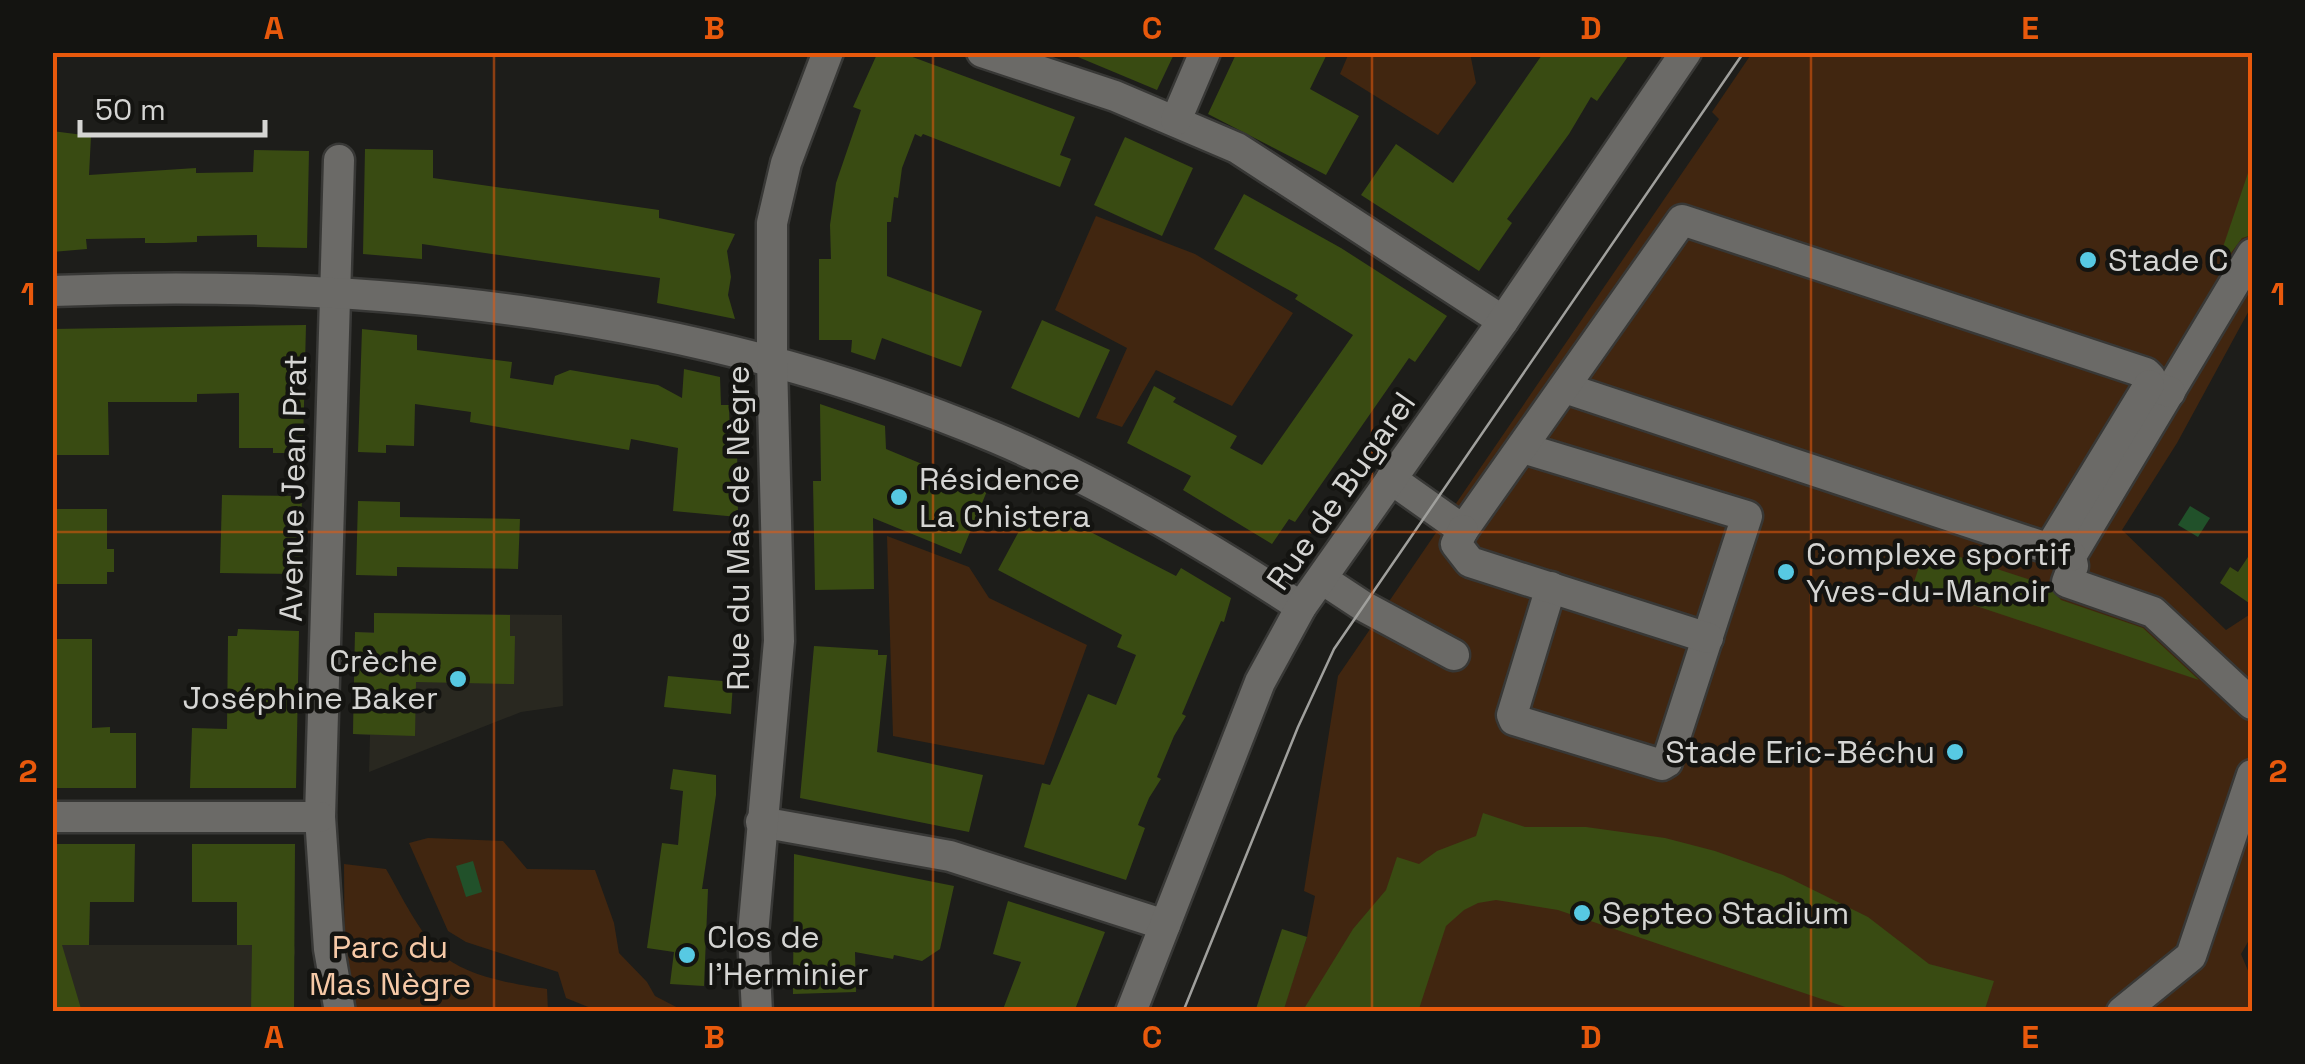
<svg xmlns="http://www.w3.org/2000/svg" width="2305" height="1064" font-family="'Space Grotesk',sans-serif">
	<style>
		.built { fill: #292820 }
		.green { fill: #412610 }
		.water { fill: #21512a }
		.building { fill: #394b12 }
		.lines { fill: none; stroke-linecap: round; stroke-linejoin: round }
		.minor-casing { stroke: #383836; stroke-width: 35 }
		.minor { stroke: #6b6a67; stroke-width: 30 }
		.tram { stroke: #a0a09d; stroke-width: 2.5 }
		.grid { fill: none; stroke: #e8590c; stroke-width: 2.5; stroke-opacity: 0.55 }
		.poi-dot { fill: #57c9e3; stroke: #141411; stroke-width: 4 }
		.labels { text-anchor: middle; dominant-baseline: central; stroke-width: 9; stroke-linejoin: round; paint-order: stroke }
		.poi-label { font-size: 32px; fill: #d5d5d3; stroke: #141411; text-anchor: start }
		.street-label { font-size: 32px; fill: #d5d5d3; stroke: #141411 }
		.park-label { font-size: 32px; fill: #f6c9a7; stroke: #141411 }
		.neatline { fill: none; stroke: #e8590c; stroke-width: 4 }
		.grid-label { font-size: 32px; text-anchor: middle; font-weight: bold; fill: #e8590c }
	</style>
	<rect width="100%" height="100%" fill="#1d1d1a"/>
	<g class="built">
		<path d="M374,613L562,615L563,706L521,712L369,772L370,735L353,734L355,632H374Z"/>
		<path d="M52,945H294L295,952L285,1011L53,1012Z"/>
	</g>
	<g class="green">
		<path d="M1349,53H1470L1476,83L1438,135L1340,74Z"/>
		<path d="M1752,53H2252V305L2177,443L2122,530L2226,630L2252,613V935L2241,954L2252,980V1011L1282,1012L1307,937L1315,896L1304,891L1338,676L1719,119L1712,112Z"/>
		<path d="M1096,216L1195,254L1293,313L1232,406L1156,370L1122,427L1096,418L1127,348L1055,310Z"/>
		<path d="M887,536L969,567L989,598L1087,645L1044,765L893,736Z"/>
		<path d="M428,838L503,841L527,869L595,870L614,923L619,953L647,982L655,996L684,1011H598L566,998L558,972L466,942L448,931L409,843Z"/>
		<path d="M344,864L386,869C403,898 418,932 443,955C465,976 517,985 547,989L548,1011H345Z"/>
	</g>
	<g class="water">
		<path d="M2190,506L2210,518L2198,537L2178,525Z"/>
		<path d="M473,861L482,892L466,897L456,866Z"/>
	</g>
	<g class="building">
		<path d="M878,52H899L1075,117L1060,155L1071,159L1060,187L923,134L921,137L915,134L902,168L898,198L894,197L891,222H887V276L982,311L961,367L882,338L875,360L851,352L852,340H819V259H831L830,225L836,183L861,110L853,107Z"/>
		<path d="M1066,52H1175L1157,90Z"/>
		<path d="M1237,52H1328L1310,89L1359,116L1326,175L1208,114Z"/>
		<path d="M1544,52H1631L1597,101L1591,97L1569,134L1507,219L1512,223L1479,271L1361,195L1396,144L1453,183Z"/>
		<path d="M52,131L91,136L89,175L196,168V173L253,172L254,150L309,151L307,248L257,247V235L197,236V242L165,243H145V238L86,239L87,249L52,252Z"/>
		<path d="M1125,137L1193,168L1162,236L1094,205Z"/>
		<path d="M365,149L433,150V178L659,210V218L735,234L727,251L731,277L728,295L735,319L657,303L660,278L422,244V259L363,254Z"/>
		<path d="M2249,170L2252,171V235L2242,238L2231,253L2222,250Z"/>
		<path d="M1244,194L1341,248L1447,316L1415,362L1409,358L1295,522L1289,519L1272,544L1183,490L1191,476L1127,443L1154,386L1176,398L1173,402L1237,436L1230,448L1262,465L1353,335L1295,299L1298,295L1214,249Z"/>
		<path d="M1042,320L1110,350L1079,418L1011,388Z"/>
		<path d="M306,325L303,444H292V453H273V448H239V393L197,394V402H108L109,455H52V329Z"/>
		<path d="M362,329L417,335V350L512,362L510,378L553,385L555,376L570,370L658,385L682,398L684,369L720,377L721,405H729L730,442L737,443L738,517L673,511L678,448L631,439L629,450L470,422L471,412L415,404L414,446L386,445V453L358,452Z"/>
		<path d="M820,404L885,426L886,449L987,491L961,554L873,518L874,589L815,590L813,481H821Z"/>
		<path d="M222,495L302,496L300,574L220,573Z"/>
		<path d="M358,501L400,502V517L520,519L518,569L397,567V576L356,575Z"/>
		<path d="M1042,507L1176,576L1181,568L1231,598L1224,622L1221,621L1182,714L1186,716L1174,736L1157,777L1161,779L1149,798L1138,825L1145,828L1126,880L1024,847L1042,783L1050,785L1088,694L1116,705L1136,655L1117,647L1122,635L998,570L1025,520L1033,524Z"/>
		<path d="M52,509H107V549H114V572H107V584H52Z"/>
		<path d="M1926,546L2049,586L2061,600L2143,628L2199,680L1913,585Z"/>
		<path d="M2252,551V605L2220,583L2230,567L2238,572Z"/>
		<path d="M374,613L510,615V636H515L514,684L416,682L415,736L353,734L355,632L374,633Z"/>
		<path d="M238,629L299,631L296,788H190L192,728L227,729L228,636H237Z"/>
		<path d="M52,639H92V728L110,727V733H136V788H52Z"/>
		<path d="M814,646L878,650V655H887L877,752L983,775L969,832L800,798Z"/>
		<path d="M668,676L733,682L731,714L664,707Z"/>
		<path d="M673,769L716,775V795L702,889H708L704,986L670,984L674,952L647,948L662,843L678,845L683,791L670,789Z"/>
		<path d="M1483,813L1525,827H1586L1665,838L1715,851L1783,875L1868,917L1929,964L1994,981L1984,1012H1860L1558,910L1496,900L1478,903L1464,910L1446,926L1418,1012H1302L1353,929L1386,890L1397,857L1419,864L1437,851L1476,836Z"/>
		<path d="M52,844H135L134,902H90L89,945H62L82,1012H52Z"/>
		<path d="M192,844H295L294,1012H251L252,945H237V902H192Z"/>
		<path d="M794,854L954,886L940,949L922,961L894,955L893,959L855,952L856,992L793,994Z"/>
		<path d="M1008,901L1105,932L1074,1012H1002L1021,962L993,954Z"/>
		<path d="M1282,929L1307,937L1283,1012H1255Z"/>
	</g>
	<g class="lines">
		<g class="minor-casing">
			<g id="minor">
				<path d="M982,52L1115,96L1237,148L1503,321"/>
				<path d="M1176,120L1205,52"/>
				<path d="M339,160L320,817L329,949L340,1012"/>
				<path d="M2252,254L2071,556L2073,566L2067,582L2153,612L2252,704"/>
				<path d="M52,291C374,278 697,313 996,438C1102,483 1205,544 1301,607"/>
				<path d="M1565,388L2071,556"/>
				<path d="M1523,448L1747,516L1667,762L1662,765L1514,720L1512,715L1551,587"/>
				<path d="M1391,479L1463,530L1682,220L2146,373L2150,377L2149,385L2170,392"/>
				<path d="M1463,530L1456,544L1470,562L1708,638"/>
				<path d="M2049,549L2149,385"/>
				<path d="M1322,579L1363,606L1454,655"/>
				<path d="M52,817H320"/>
				<path d="M761,822L950,856L1165,925"/>
				<path d="M757,1012L753,934L779,641L772,361V223L786,163L828,52"/>
				<path d="M1131,1012L1260,682L1301,607L1503,321L1686,52"/>
				<path d="M2122,1012L2191,956L2252,775"/>
			</g>
		</g>
		<use href="#minor" class="minor"/>
		<path class="tram" d="M1183,1012L1298,727L1334,649L1744,52"/>
	</g>
	<path class="grid" d="M494,52V1012M933,52V1012M1372,52V1012M1811,52V1012M52,532H2252"/>
	<g class="poi-dot">
		<circle cx="2088" cy="260" r="10"/>
		<circle cx="899" cy="497" r="10"/>
		<circle cx="1786" cy="572" r="10"/>
		<circle cx="458" cy="679" r="10"/>
		<circle cx="1955" cy="752" r="10"/>
		<circle cx="1582" cy="913" r="10"/>
		<circle cx="687" cy="955" r="10"/>
	</g>
	<g class="labels">
		<g class="poi-label">
			<text x="2108" y="260">Stade C</text>
			<text x="919" y="479">Résidence<tspan x="919" dy="37">La Chistera</tspan></text>
			<text x="1806" y="554">Complexe sportif<tspan x="1806" dy="37">Yves-du-Manoir</tspan></text>
			<text x="438" y="661" text-anchor="end">Crèche<tspan x="438" dy="37">Joséphine Baker</tspan></text>
			<text x="1935" y="752" text-anchor="end">Stade Eric-Béchu</text>
			<text x="1602" y="913">Septeo Stadium</text>
			<text x="707" y="937">Clos de<tspan x="707" dy="37">l'Herminier</tspan></text>
		</g>
		<g class="street-label">
			<text transform="translate(293 488) rotate(-89)">Avenue Jean Prat</text>
			<text transform="translate(1341 491) rotate(-55)">Rue de Bugarel</text>
			<text transform="translate(738 528) rotate(-90)">Rue du Mas de Nègre</text>
		</g>
		<g class="park-label">
			<text x="390" y="947">Parc du<tspan x="390" dy="37">Mas Nègre</tspan></text>
		</g>
	</g>
	<rect width="2305" height="1064" fill="none" stroke="#141411" stroke-width="110"/>
	<path d="M80 120v15h185v-15" fill="none" stroke="#d5d5d3" stroke-width="5"/>
	<text x="95" y="120" font-size="30" fill="#d5d5d3" stroke="#141411" stroke-width="8" paint-order="stroke">50 m</text>
	<rect x="55" y="55" width="2195" height="954" class="neatline"/>
	<g class="grid-label">
		<text x="274" y="39">A</text>
		<text x="714" y="39">B</text>
		<text x="1152" y="39">C</text>
		<text x="1591" y="39">D</text>
		<text x="2030" y="39">E</text>
		<text x="28" y="305">1</text>
		<text x="2278" y="305">1</text>
		<text x="28" y="782">2</text>
		<text x="2278" y="782">2</text>
		<text x="274" y="1048">A</text>
		<text x="714" y="1048">B</text>
		<text x="1152" y="1048">C</text>
		<text x="1591" y="1048">D</text>
		<text x="2030" y="1048">E</text>
	</g>
</svg>
